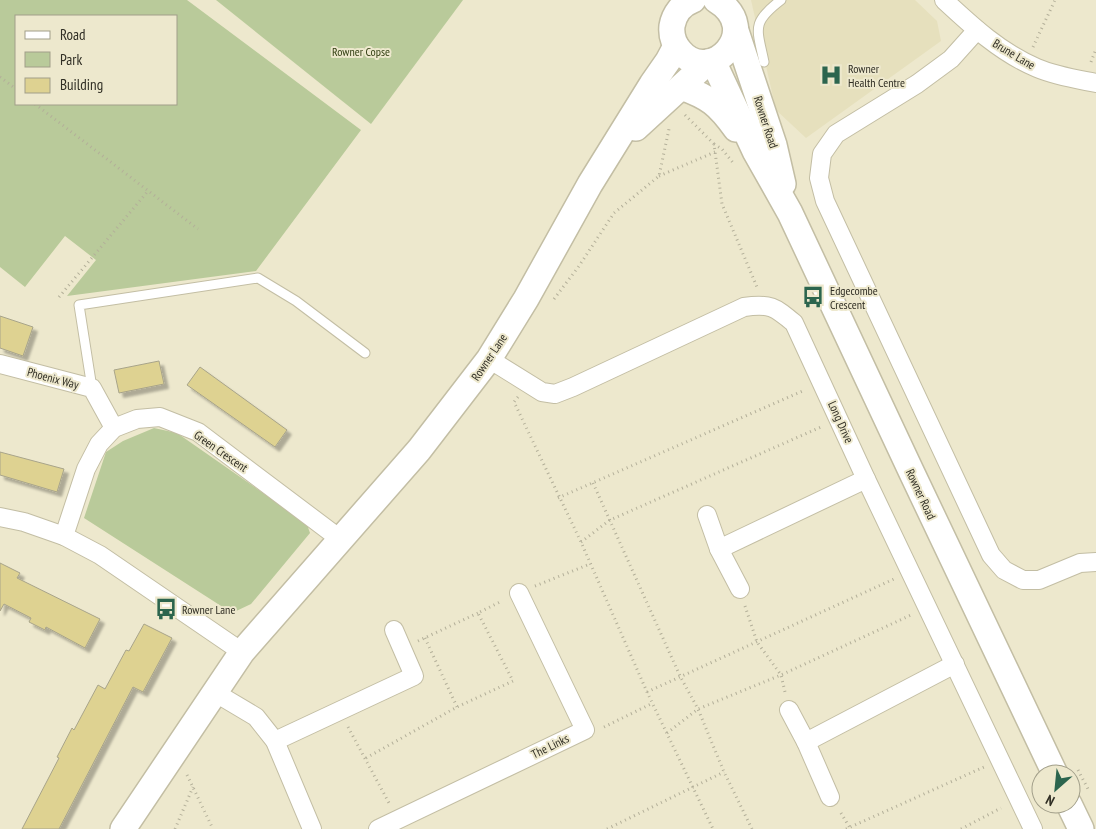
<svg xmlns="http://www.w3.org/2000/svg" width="1096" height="829" font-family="'PT Sans Narrow',sans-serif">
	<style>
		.built { fill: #e6e0bd }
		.green { fill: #b9ca9a; fill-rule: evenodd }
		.building { fill: #ded291; stroke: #a8a48a; filter: url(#shadow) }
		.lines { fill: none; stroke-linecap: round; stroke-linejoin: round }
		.lane-casing { stroke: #c3bea4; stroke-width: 11 }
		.street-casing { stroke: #c3bea4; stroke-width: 20 }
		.secondary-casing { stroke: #c3bea4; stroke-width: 28 }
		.path { stroke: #b3af99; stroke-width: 3; stroke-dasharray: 1 4; stroke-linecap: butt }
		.lane { stroke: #fff; stroke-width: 9 }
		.street { stroke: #fff; stroke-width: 18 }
		.secondary { stroke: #fff; stroke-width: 25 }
		.labels { text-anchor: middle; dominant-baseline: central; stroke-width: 4; stroke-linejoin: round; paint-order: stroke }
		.park-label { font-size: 12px; fill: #313e11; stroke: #ede8cd }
		.street-label { font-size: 12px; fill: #302e24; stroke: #ede8cd }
		.poi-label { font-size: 12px; fill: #302e24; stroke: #ede8cd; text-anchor: start }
	</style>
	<defs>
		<filter id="shadow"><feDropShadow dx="4.5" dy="4.5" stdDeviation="1" flood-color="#0004"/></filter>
	</defs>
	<rect width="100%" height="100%" fill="#ede8cd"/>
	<path class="built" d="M751,0H915L937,21L941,41L806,138L776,110Z"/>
	<g class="green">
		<path d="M0,0H187L361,130L256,271L67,296L96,260L65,236L25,287L0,267ZM176,16V104H16V16Z"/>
		<path d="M216,0H463L371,124Z"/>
		<path d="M154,428L177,433L276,502H282L304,516L310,533L251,604L232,613L84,518L106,452L123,441Z"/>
	</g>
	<g class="building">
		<path d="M0,316L33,327L23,356L0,348Z"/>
		<path d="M159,361L164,384L119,393L114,370Z"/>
		<path d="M200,367L287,430L275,447L187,385Z"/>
		<path d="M0,452L64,469L57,492L0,475Z"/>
		<path d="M0,563L20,573L17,578L100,619L85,648L46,627L45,630L29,622L31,618L4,604L0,611Z"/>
		<path d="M144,624L172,638L143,692L133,687L59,829H22L59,758L57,757L72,728L74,730L98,685L105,689L126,650L129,651Z"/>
	</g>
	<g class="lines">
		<g class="lane-casing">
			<g id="lane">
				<path d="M764,62C757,28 751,23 781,0"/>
				<path d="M92,388L79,305L258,278L296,301L365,353"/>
			</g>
		</g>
		<g class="street-casing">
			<g id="street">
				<path d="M944,0C972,26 1001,53 1037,68C1056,76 1076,79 1096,83"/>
				<path d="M977,30L951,59L917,84L836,134L822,154L819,178L825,201L991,555L1004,570L1023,580H1039L1080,563L1096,562"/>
				<path d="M489,359L542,392L555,394L573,387L744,307C770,303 775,307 794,323L866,479L1033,829"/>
				<path d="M0,364L92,388L114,428"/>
				<path d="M707,515L719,549L740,589"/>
				<path d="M0,517L24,522L64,536L100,555L242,652"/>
				<path d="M64,536L86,469L99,444L114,428L137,419L160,417L198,432L340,539"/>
				<path d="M719,549L866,479"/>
				<path d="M214,692L256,717L275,741L312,829"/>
				<path d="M789,710L806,742L830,797"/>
				<path d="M275,741L414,676L394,630"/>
				<path d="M806,742L955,664"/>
				<path d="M378,829L585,730L519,593"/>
			</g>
		</g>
		<g class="secondary-casing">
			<g id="secondary">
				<path d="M693,0C682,4 674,14 672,26C671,35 674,44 680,51C710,87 765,30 716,0"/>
				<path d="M736,31L774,145L783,184"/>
				<path d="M713,61L755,151L790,213L911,471L1055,774"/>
				<path d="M681,87C709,97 718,104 736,129"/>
				<path d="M636,128L708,62"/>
				<path d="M1069,804L1081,829"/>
				<path d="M123,829L242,652L419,450L489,359L526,299L590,184L652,84L668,61L676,46"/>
			</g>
		</g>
		<g class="path">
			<path d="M1033,47L1055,0"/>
			<path d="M1091,62L1096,49"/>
			<path d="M0,77L16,89"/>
			<path d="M35,104L198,229"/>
			<path d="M685,115L714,144L722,204L757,287"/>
			<path d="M714,144L722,149L734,164"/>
			<path d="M659,176L715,152"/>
			<path d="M59,297L148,191"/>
			<path d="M554,299L579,266L614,213L659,176L669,129"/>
			<path d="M518,397L514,402L581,542L647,692L713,829"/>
			<path d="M593,483L680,676L698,709L724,772L752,829"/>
			<path d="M558,498L805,390"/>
			<path d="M581,542L610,520L821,427"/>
			<path d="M535,586L590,564"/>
			<path d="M745,606L757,642L781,675L785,692"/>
			<path d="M425,638L457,707"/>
			<path d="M418,641L478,613"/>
			<path d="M647,692L894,579"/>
			<path d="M348,727L389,803"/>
			<path d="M604,727L653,703"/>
			<path d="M667,733L698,709L781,675L911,615"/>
			<path d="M366,758L457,707L513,681L478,613L502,601"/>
			<path d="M1078,770L1088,789"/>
			<path d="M187,775L213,829"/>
			<path d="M841,813L850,828"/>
			<path d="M175,829L193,787"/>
			<path d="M607,829L724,772"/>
			<path d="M846,829L984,767"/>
			<path d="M961,829L1001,808"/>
		</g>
		<use href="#lane" class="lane"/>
		<use href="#street" class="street"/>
		<use href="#secondary" class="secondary"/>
	</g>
	<defs>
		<g id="hospital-bare" transform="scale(1.725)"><path d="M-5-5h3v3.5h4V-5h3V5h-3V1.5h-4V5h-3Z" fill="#2c654e" stroke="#ede8cd" stroke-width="2.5" paint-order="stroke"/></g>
		<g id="bus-bare" transform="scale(1.725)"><path d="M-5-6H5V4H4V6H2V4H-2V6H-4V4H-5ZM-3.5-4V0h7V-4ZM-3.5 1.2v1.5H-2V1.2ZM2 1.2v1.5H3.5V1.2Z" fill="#2c654e" stroke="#ede8cd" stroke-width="2.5" paint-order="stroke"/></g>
	</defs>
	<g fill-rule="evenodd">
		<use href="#hospital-bare" x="831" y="75"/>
		<use href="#bus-bare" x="813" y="297"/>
		<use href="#bus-bare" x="166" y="609"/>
	</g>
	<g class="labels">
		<g class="park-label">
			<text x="361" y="51">Rowner Copse</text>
		</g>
		<g class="street-label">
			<text transform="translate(1014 54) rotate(31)">Brune Lane</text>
			<text transform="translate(766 122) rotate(72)">Rowner Road</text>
			<text transform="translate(489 357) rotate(-56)">Rowner Lane</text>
			<text transform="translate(53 378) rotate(15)">Phoenix Way</text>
			<text transform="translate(841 422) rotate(66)">Long Drive</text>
			<text transform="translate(221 451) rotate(35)">Green Crescent</text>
			<text transform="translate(921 494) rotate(65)">Rowner Road</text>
			<text transform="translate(550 746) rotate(-26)">The Links</text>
		</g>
		<g class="poi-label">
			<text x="848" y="68">Rowner<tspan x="848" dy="14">Health Centre</tspan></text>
			<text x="830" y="290">Edgecombe<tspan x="830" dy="14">Crescent</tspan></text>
			<text x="182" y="609">Rowner Lane</text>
		</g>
	</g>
	<rect x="15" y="15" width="162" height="90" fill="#ede8cd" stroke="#a19e89"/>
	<rect x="25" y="31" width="25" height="8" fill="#ffffff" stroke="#a19e89"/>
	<text x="60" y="40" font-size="15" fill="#302e24">Road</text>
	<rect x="25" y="52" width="25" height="15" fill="#b9ca9a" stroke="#a19e89"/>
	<text x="60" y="65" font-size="15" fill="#302e24">Park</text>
	<rect x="25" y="78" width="25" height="15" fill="#ded291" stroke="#a19e89"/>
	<text x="60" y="90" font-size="15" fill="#302e24">Building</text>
	<g transform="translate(1056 789) rotate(207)"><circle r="24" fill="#ede8cd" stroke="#a19e89"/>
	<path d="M0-4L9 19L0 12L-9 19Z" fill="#2c654e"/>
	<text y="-8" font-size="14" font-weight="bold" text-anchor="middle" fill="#302e24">N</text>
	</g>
</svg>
